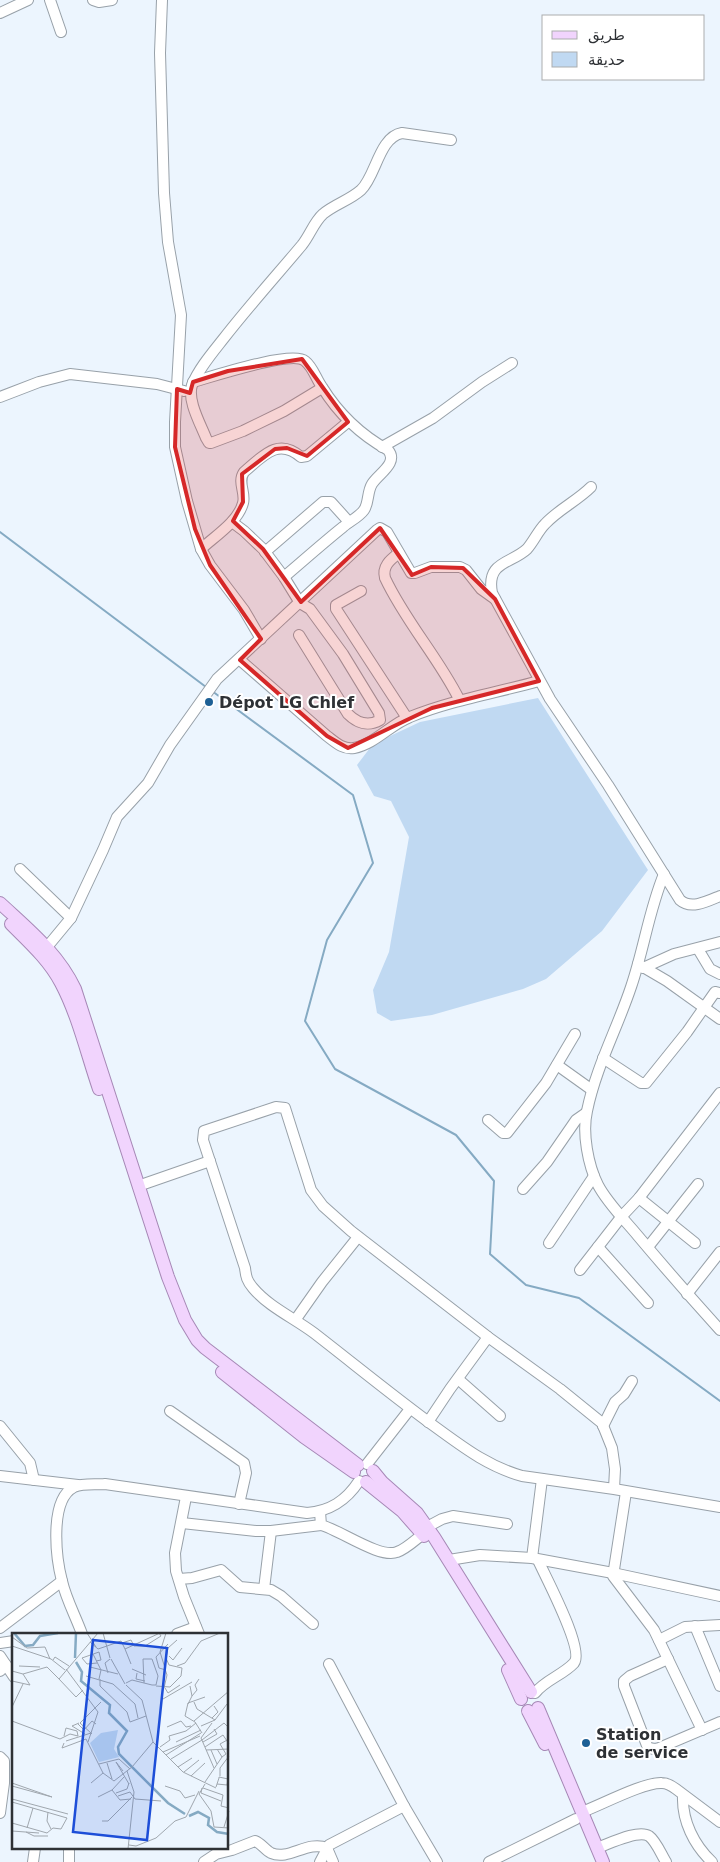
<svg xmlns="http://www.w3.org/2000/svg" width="720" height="1862" font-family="'DejaVu Sans',Vazirmatn,sans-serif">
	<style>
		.green { fill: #c0d9f2 }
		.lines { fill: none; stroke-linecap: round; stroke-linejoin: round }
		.stream { stroke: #85aac3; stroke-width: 2 }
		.minor-casing { stroke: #98a1a9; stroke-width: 12 }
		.major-casing { stroke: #a688b6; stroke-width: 14 }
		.minor { stroke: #fff; stroke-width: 10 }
		.major { stroke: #f1d4fd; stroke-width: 12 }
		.marked { fill: #d62828; fill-opacity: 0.2; stroke: #d62828; stroke-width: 4; stroke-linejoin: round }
		.poi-dot { fill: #1e6095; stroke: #fff; stroke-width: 2 }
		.labels { text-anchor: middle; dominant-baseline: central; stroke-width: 4; stroke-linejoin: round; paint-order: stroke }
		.poi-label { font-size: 16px; font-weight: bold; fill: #2e3135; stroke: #fff; text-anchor: start }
		.inset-river { fill: none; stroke: #85aac3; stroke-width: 2.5 }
		.inset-road { fill: none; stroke: #a0a7ae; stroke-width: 1 }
		.view { fill: #1d4ed8; fill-opacity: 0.15; stroke: #1d4ed8; stroke-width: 2.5 }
		.inset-edge { fill: none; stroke: #2e3135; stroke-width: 2.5 }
	</style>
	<rect width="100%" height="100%" fill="#ecf5fe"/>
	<path class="green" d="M538,698L648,870L602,931L546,979L523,989L432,1015L391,1021L377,1013L373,990L389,952L409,837L391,801L374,796L357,765L373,744L420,722Z"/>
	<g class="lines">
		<g class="stream">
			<path d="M0,532L206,687"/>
			<path d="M212,691L353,795L373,863L327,940L305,1021L335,1069L456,1135L494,1181L490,1254L526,1285L579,1298L720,1401"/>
		</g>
		<g class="minor-casing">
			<g id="minor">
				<path d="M50,0L61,32"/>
				<path d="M93,0L99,2L112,0"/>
				<path d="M162,0L160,53L164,193L168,242L181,315L175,422V447L187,501L201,549L210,565L244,610L261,639"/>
				<path d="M0,13L28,0"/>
				<path d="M193,382C211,377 292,350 305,361C313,367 316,379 322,387C338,413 361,435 388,450C399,463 378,474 372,484C367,492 369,503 364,510C359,517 350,521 343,527C323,543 304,560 284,577"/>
				<path d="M322,388L284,411L243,431L211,443H209L206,438C200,423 187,400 192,385C199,368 213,352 224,338C249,306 276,276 302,245C310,235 314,222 323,214C335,204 350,200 361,190C376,176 379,137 402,133L451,140"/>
				<path d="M0,397L39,382L70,374L157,384L184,391"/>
				<path d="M382,447L433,418L482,382L512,363"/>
				<path d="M591,487C577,501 559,509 545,524C538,531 534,541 527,549C511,564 486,561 492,593L550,699L608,785L680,900C691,910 708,901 720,896"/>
				<path d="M232,522L244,531L263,549L284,577L300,603L310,609L343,654L379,713L380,720C368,727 357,723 348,714L299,635"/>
				<path d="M201,549C215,536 238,522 243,503C246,493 237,482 244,472C263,456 278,437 301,457L307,456L348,422"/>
				<path d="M265,552L323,502H331L349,522"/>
				<path d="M399,553C390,560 382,566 385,578C405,621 438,657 459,699"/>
				<path d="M361,591L336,605V609L407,718"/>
				<path d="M240,660L327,736C335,742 343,750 354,748C375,744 391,724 410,717C452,700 496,693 539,681"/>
				<path d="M20,869L71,918"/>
				<path d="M664,874C649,910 644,949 631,987C617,1029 596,1067 587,1111C582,1133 588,1165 598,1185C608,1204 625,1220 638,1236C665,1268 692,1299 720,1330"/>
				<path d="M47,947L71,918L103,850L117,817L148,783L170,745L217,679L377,530L380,528L387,532L411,573H415L431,567H460L466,570L481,589L495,599"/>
				<path d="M698,949L710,969L720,974"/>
				<path d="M638,964L667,981L720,1019"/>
				<path d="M643,968L674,954L720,942"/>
				<path d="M603,1058L641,1083H646L687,1032L715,992L720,993"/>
				<path d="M557,1065L592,1090"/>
				<path d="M488,1120L503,1133H507L546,1083L575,1034"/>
				<path d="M138,1186L210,1161"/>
				<path d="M523,1189L547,1162L576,1120L586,1113"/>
				<path d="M639,1198L695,1243"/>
				<path d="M549,1243L594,1176"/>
				<path d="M598,1247L648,1303"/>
				<path d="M648,1247L698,1184"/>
				<path d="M580,1270L622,1216L639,1198L720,1093"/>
				<path d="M687,1294L720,1252"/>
				<path d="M296,1319L322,1282L358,1237"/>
				<path d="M458,1379L500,1416"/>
				<path d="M170,1411L244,1463L246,1473L239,1504"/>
				<path d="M428,1422L450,1389L488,1337"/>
				<path d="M0,1426L30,1463L34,1480"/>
				<path d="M603,1426L615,1402L624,1394L632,1381"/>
				<path d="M367,1464L410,1409"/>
				<path d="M0,1476L78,1485"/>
				<path d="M614,1489L615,1469L612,1448L602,1423L560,1389L488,1337L351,1231L323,1206L311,1190L285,1108L276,1107L204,1131L203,1140L245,1268C246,1277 247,1281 253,1288C269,1307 294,1318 314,1333C354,1364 393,1396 434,1426C463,1447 487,1466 522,1476L614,1489L720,1507"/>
				<path d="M626,1492L613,1576L654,1630L702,1730"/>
				<path d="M186,1497L175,1553L176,1571L184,1597L199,1634"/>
				<path d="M320,1512L321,1525C340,1530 380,1559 397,1552C406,1549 415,1540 423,1534"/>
				<path d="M182,1523L256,1531H271L264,1589"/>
				<path d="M427,1527L442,1519L453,1516L507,1524"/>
				<path d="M271,1531L321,1525"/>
				<path d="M532,1558L542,1479"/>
				<path d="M449,1560L480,1555L532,1558L613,1573L720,1596"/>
				<path d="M179,1579L192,1578L221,1570L240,1587L271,1590L281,1596L313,1624"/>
				<path d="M695,1626L720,1686"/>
				<path d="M0,1628L62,1581"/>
				<path d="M82,1634C76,1617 66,1599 62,1581C56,1558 49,1500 74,1487C83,1483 95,1485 105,1484L307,1513C330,1511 346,1501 359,1481"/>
				<path d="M177,1634L196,1627"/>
				<path d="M659,1640L685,1627L720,1625"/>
				<path d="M0,1643L14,1641"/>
				<path d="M0,1656L6,1665L0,1671"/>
				<path d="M668,1659L630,1676L624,1681V1686L648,1748L655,1749L659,1748L720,1722"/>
				<path d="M6,1665L14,1677"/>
				<path d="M535,1693C545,1680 563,1675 574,1663C585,1650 545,1576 538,1560"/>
				<path d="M0,1757L4,1761V1783L0,1813"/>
				<path d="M683,1796C682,1821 694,1845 712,1862"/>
				<path d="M404,1806L437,1862"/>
				<path d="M582,1812C601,1805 644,1782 662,1783C668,1783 672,1786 676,1789L720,1822"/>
				<path d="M597,1848C609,1844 638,1829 649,1836C656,1841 661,1854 666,1862"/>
				<path d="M33,1862L35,1848"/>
				<path d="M69,1862V1848"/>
				<path d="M204,1862L216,1854L232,1850L255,1841C261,1843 265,1850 271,1853C289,1861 307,1840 327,1848L333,1862"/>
				<path d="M320,1862L329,1845L404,1806L329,1664"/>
				<path d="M489,1862L576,1819"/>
			</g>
		</g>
		<g class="major-casing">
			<g id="major">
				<path d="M0,903C29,930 58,953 75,989L168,1277L185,1320L197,1340L205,1348L358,1465"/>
				<path d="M11,924C29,942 49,960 61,983C78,1015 87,1054 99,1089"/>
				<path d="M222,1372L304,1437L354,1472"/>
				<path d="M373,1471L382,1482L417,1513L434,1537L531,1692"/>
				<path d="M366,1482L402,1511L424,1536"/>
				<path d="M508,1670L521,1699"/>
				<path d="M538,1708L603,1862"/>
				<path d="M528,1711L545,1744"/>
			</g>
		</g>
		<use href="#minor" class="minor"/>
		<use href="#major" class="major"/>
	</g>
	<path class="marked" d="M302,359L348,422L307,456L287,448L275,449L242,474L243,502L233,521L263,549L301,602L380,528L412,575L431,567L463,568L495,599L539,681L432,708L348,748L327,736L240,660L261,639L210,565L195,529L175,447L177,389L190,393L193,382L228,371Z"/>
	<g class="poi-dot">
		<circle cx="209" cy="702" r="5"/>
		<circle cx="586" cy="1743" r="5"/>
	</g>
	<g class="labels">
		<g class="poi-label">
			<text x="219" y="702">Dépot LG Chlef</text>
			<text x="596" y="1734">Station<tspan x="596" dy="18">de service</tspan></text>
		</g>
	</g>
	<g transform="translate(12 1633)">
		<rect width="216" height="216" fill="#ecf5fe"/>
		<path d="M106,97L102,116L107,124L87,129L78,110L89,100Z" fill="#c0d9f2"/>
		<path class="inset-river" d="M2,0L13,13L21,12L28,3L46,0M63,25L64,0M64,29L70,39L69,48L98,72L97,80L115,98L106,114L107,121L156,170L173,181M177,183L186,179L197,185L196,192L205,199L217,201"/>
		<path class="inset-road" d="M75,0L84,14M91,0L98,25M0,4L15,15L33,14L38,26M78,9L86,16L95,13M110,10L119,7L122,13H133L149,3L147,0M0,13L39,26L53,37M95,13L109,8L113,16M81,21L89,37L87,46M157,23L161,27L170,15M99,26L113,51M41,27L43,24L57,33M84,28L89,27L87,19L70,25L75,31L85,30M119,31L113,16L148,0M157,32L154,25L156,15L165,7M7,33L28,34M165,33L173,30L189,8L208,0M78,34L106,41M153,35L148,19L154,0M54,36L86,79L76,109M120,36L134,42M154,37L147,35L144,24L156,11M0,38L11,41L35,34L47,46L86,0M96,40L93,30L98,26M125,40L124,46L133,48M74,43L101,51L123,71L126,85M47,46L64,64L71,57M88,46V53L115,79L118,89L134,83M0,48L18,52L11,41M114,50L120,47L140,52H144L146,43L140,26H131L132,50M114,52L130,67L141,109L171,139L204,155M144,53L158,54L169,43L170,35L157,32M152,55L155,42L153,36M153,55L156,60L168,52M180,63L185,57L183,52L187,46M151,66L180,49M182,69L185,76L203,87M176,71L180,63L178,53M0,74L11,51M200,85L206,79L202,73M0,88L48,106L58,101L66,103M182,88L217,58M67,90L60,93L73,101M200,90L189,105L202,135M66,91L72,97L80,88L84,91M189,93L203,87L215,71M155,94L169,88L174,94L179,93M190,100L183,89L173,83L176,70L193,64M80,101L68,90L89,69M52,103L54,95L65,98L66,103M190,107L212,90L217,95M54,108L79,100M164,109L189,97M191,109L205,101L202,96M52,110L50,115L74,106L91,140L79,150M148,114L158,107L157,103L174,98L184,90M193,114L211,102L217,111M205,116L210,124L214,121L208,111L217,106M194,117L217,116M199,117L205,131M151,119L188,103M154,122L189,100M159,126L190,107M95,130L100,146M87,131L107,126L118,136M166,134L180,125M111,138L104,129L117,151M115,138L122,159L116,216M172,139L187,127M91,140L102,148L120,134L141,109M179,143L193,130M208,143V135L217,123M193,149L210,124M0,150L40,164L0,153M193,151L187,161L199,178L202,194L217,195M153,153L168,158L173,165L183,162M204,154L207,145V144L216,146L215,152L205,151M190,155L189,160L209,168M191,155L211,162L209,173L217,175M100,157L108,167L119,166M104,160L115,156L117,150M106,163L118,159L123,166L149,168M86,164L100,157L112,144M0,166L56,181M0,169L55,185L49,196L41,195L35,200M36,179L35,188L39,196M90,188H96L120,164M0,190L35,200M212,194L217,178M15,195L21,175M0,198L27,200M14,199L22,203H36M117,212L124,213L144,205L163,188L174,184L187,158"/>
		<path class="view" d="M81,7L155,15L135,207L61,199Z"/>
		<rect width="216" height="216" class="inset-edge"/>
	</g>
	<rect x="542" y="15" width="162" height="65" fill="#ffffff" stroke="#abadae"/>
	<rect x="552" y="31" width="25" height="8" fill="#f1d4fd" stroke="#abadae"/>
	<text x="588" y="40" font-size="15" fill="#2e3135">طريق</text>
	<rect x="552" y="52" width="25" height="15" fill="#c0d9f2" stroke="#abadae"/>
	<text x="588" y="65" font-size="15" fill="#2e3135">حديقة</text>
</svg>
